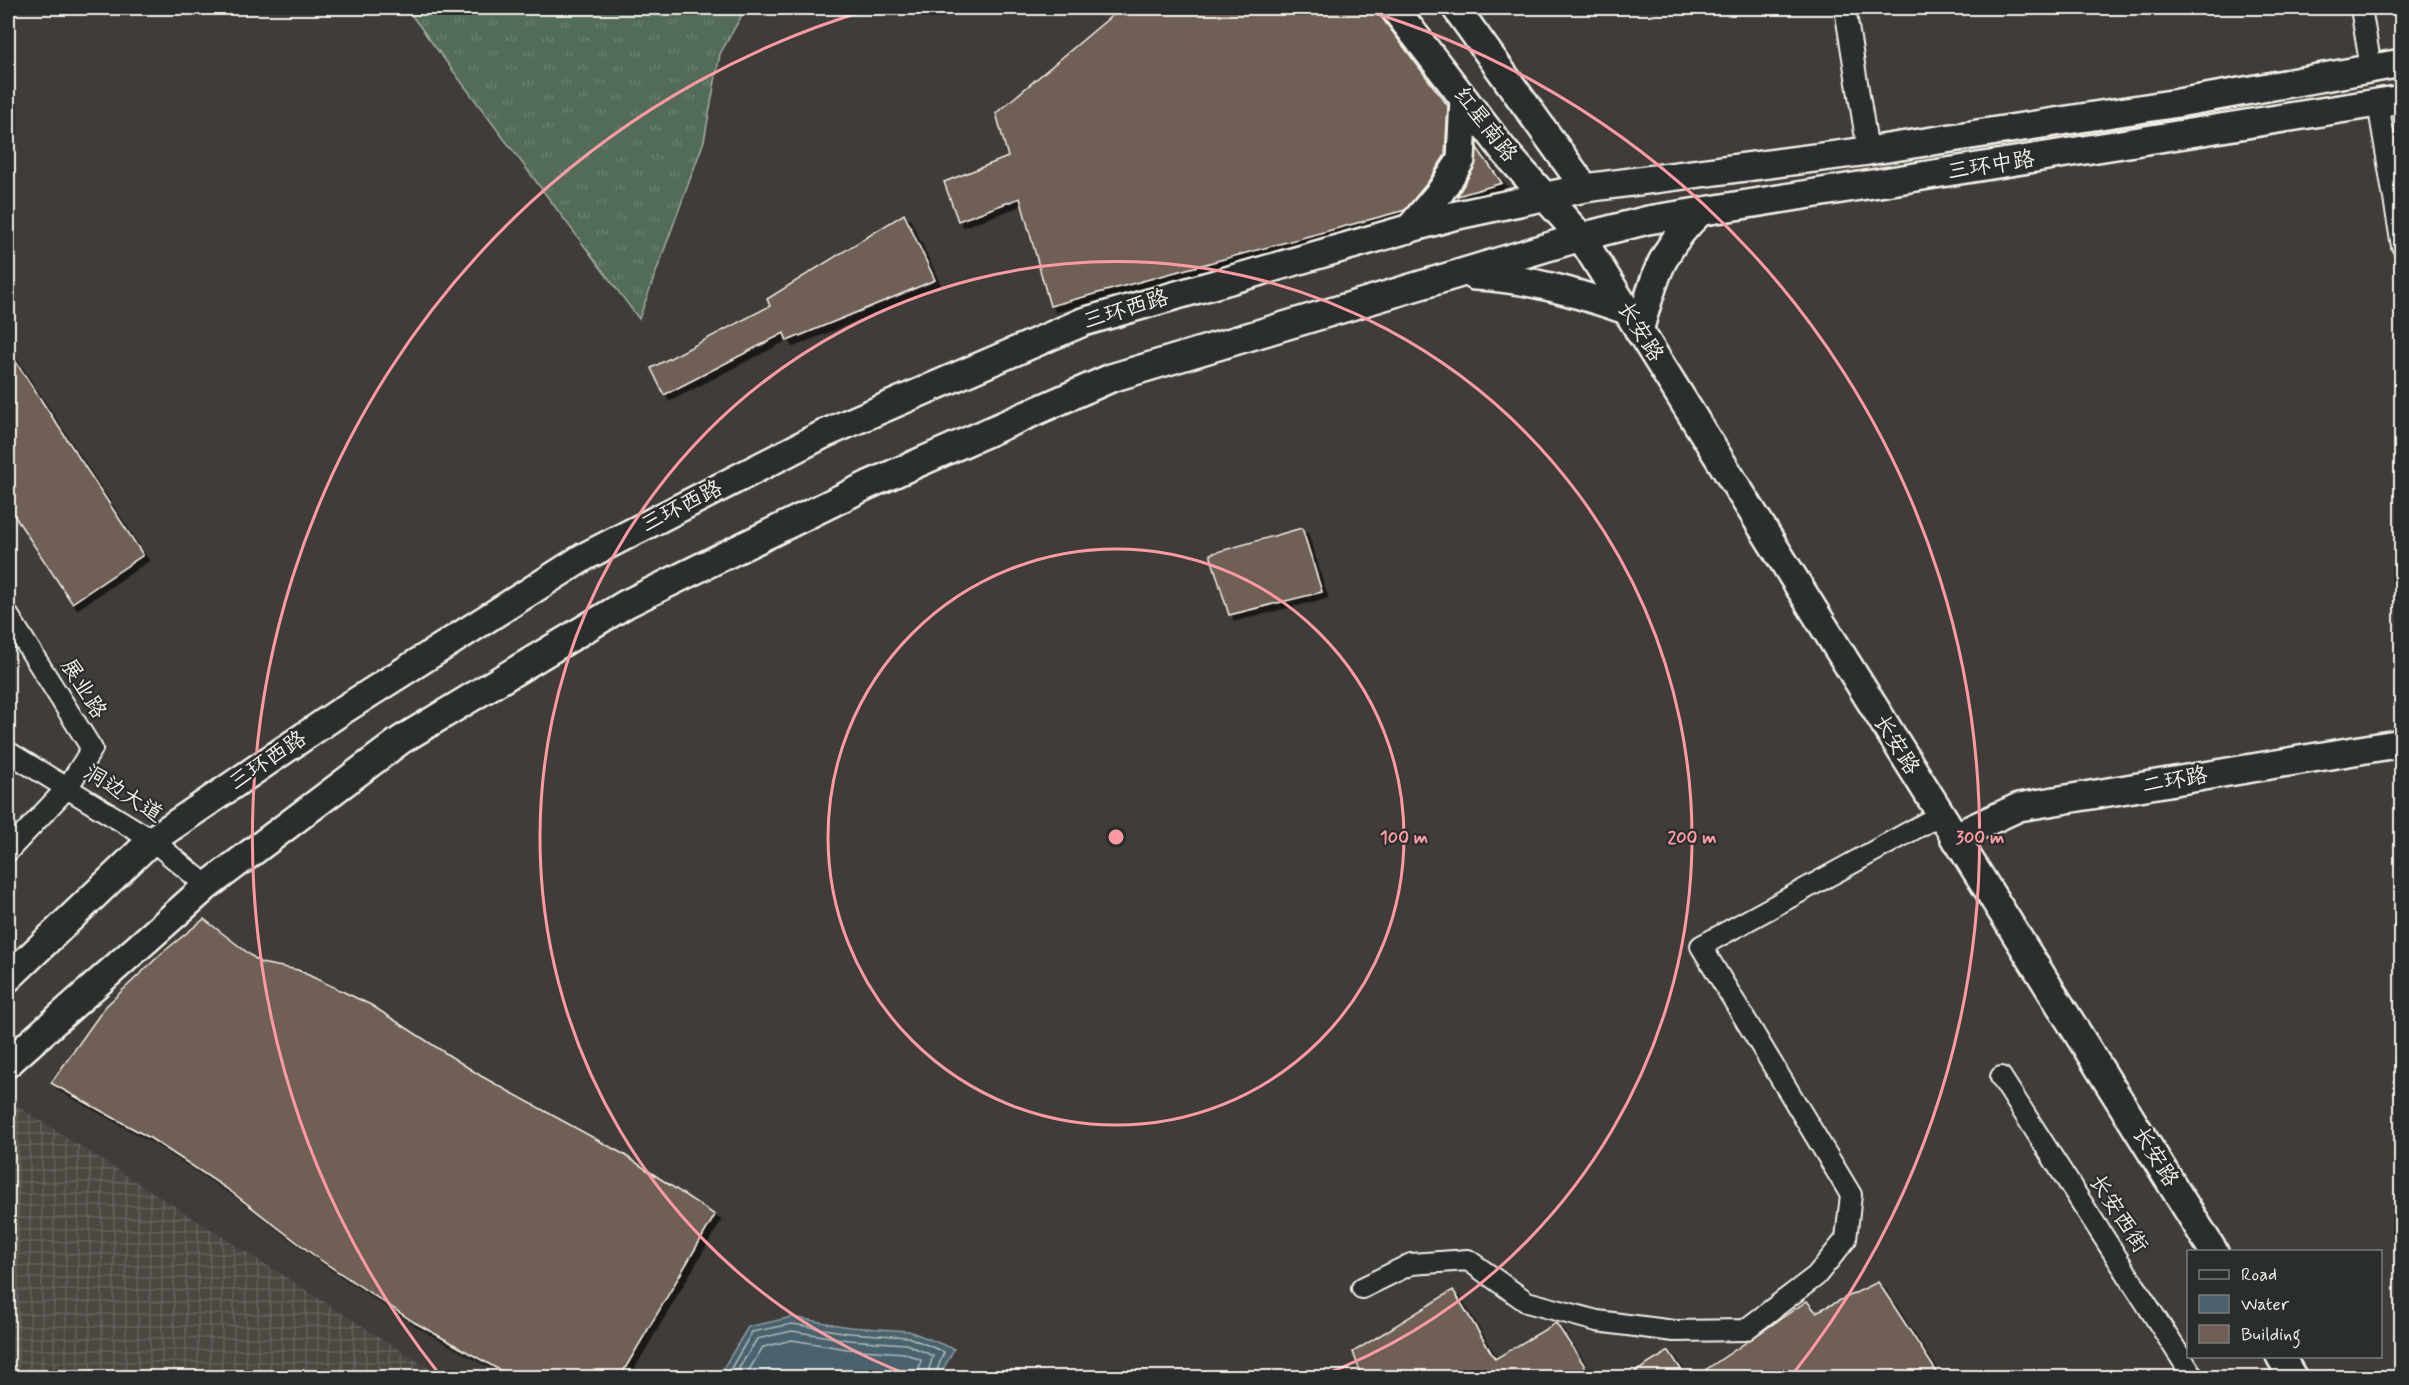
<svg xmlns="http://www.w3.org/2000/svg" width="2409" height="1385" font-family="Mynerve,'LXGW WenKai TC',sans-serif">
	<style>
		.industrial { fill: url(#industrial-grid) }
		.grass { fill: url(#grass-tufts); stroke: #a4aea1; stroke-width: 1.5 }
		.water { fill: #49626e; stroke: #8d9b9f; stroke-width: 1.5 }
		.lines { fill: none; stroke-linecap: round; stroke-linejoin: round }
		.shore { stroke: #b0b8b7; stroke-width: 1.5 }
		.building { fill: #6f5f55; stroke: #f4f1e8; stroke-width: 1.5; filter: url(#shadow) }
		.street-casing { stroke: #f4f1e8; stroke-width: 24 }
		.secondary-casing { stroke: #f4f1e8; stroke-width: 32 }
		.street { stroke: #2a2d2e; stroke-width: 20 }
		.secondary { stroke: #2a2d2e; stroke-width: 27 }
		.ring { fill: none; stroke: #ff9aa2; stroke-width: 3 }
		.labels { text-anchor: middle; dominant-baseline: central; stroke-width: 4.5; stroke-linejoin: round; paint-order: stroke }
		.street-label { font-size: 22px; fill: #f4f1e8; stroke: #2a2d2e }
		.centre { fill: #ff9aa2; stroke: #2a2d2e; stroke-width: 3 }
		.ring-label { font-size: 18px; text-anchor: middle; font-weight: bold; fill: #ff9aa2; stroke: #2a2d2e; stroke-width: 4.5; stroke-linejoin: round; paint-order: stroke }
	</style>
	<defs>
		<pattern id="industrial-grid" width="8" height="8" patternUnits="userSpaceOnUse" patternTransform="scale(1.5)"><rect width="8" height="8" fill="#4d4642"/><path d="M0 4h8M4 0v8" fill="none" stroke="#67615d"/></pattern>
		<pattern id="grass-tufts" width="24" height="20" patternUnits="userSpaceOnUse" patternTransform="scale(1.5)"><rect width="24" height="20" fill="#536c5a"/><path d="M3 7l-1-3M5 7V3M7 7l1-3M15 17l-1-3M17 17v-4M19 17l1-3" fill="none" stroke="#6c8172"/></pattern>
		<filter id="shadow"><feDropShadow dx="5.5" dy="5.5" stdDeviation="0" flood-color="#0009"/></filter>
	</defs>
	<rect width="100%" height="100%" fill="#3f3c3a"/>
	<filter id="ink" filterUnits="userSpaceOnUse"><feTurbulence type="fractalNoise" baseFrequency=".0167" numOctaves="2"/><feDisplacementMap in="SourceGraphic" scale="12" xChannelSelector="R" yChannelSelector="G"/><feConvolveMatrix kernelMatrix="1 2 1 2 8 2 1 2 1" color-interpolation-filters="sRGB"/></filter>
	<g filter="url(#ink)">
		<path class="industrial" d="M13,1103L442,1377H8V1107Z"/>
		<path class="grass" d="M406,8H746L720,54L704,141L639,319Z"/>
		<path class="water" d="M792,1317L849,1327L909,1331L954,1349L939,1377H713L724,1367L748,1327Z"/>
		<g class="lines">
			<g class="shore">
				<path d="M722,1378L730,1370L752,1332L792,1324L849,1333L908,1337L944,1352L934,1378"/>
				<path d="M733,1378L757,1339L792,1331L848,1340L906,1344L933,1356L926,1378"/>
				<path d="M744,1378L763,1347L792,1340L847,1349L904,1353L921,1360L917,1378"/>
			</g>
		</g>
		<g class="building">
			<path d="M1121,8H1379L1382,18L1448,106L1445,155L1428,182L1405,210L1050,306L1020,198L958,221L944,182L1008,157L996,113Z"/>
			<path d="M1477,148L1502,183L1457,196L1474,168Z"/>
			<path d="M904,214L935,280L787,341L784,333L664,395L651,368L770,306L767,299Z"/>
			<path d="M8,350L143,555L72,603L8,506Z"/>
			<path d="M1302,528L1322,592L1229,615L1210,554Z"/>
			<path d="M204,919L261,963L298,970L371,1005L481,1076L623,1154L715,1215L620,1377H512L414,1322L319,1259L229,1190L150,1138L51,1083L105,1007L162,953Z"/>
			<path d="M1878,1282L1940,1377H1695L1807,1301L1816,1312Z"/>
			<path d="M1453,1290L1495,1359L1556,1323L1592,1377H1362L1353,1352Z"/>
			<path d="M1669,1351L1686,1377H1627Z"/>
		</g>
		<g class="lines">
			<g class="street-casing">
				<g id="street">
					<path d="M1845,8L1868,151"/>
					<path d="M2361,8L2371,68"/>
					<path d="M2378,103L2402,246"/>
					<path d="M8,615L92,749L67,788L8,851"/>
					<path d="M8,752L152,840L207,886"/>
					<path d="M2001,1077L2194,1378"/>
					<path d="M1362,1288L1411,1264L1468,1260L1527,1302L1597,1321L1674,1331L1745,1330L1816,1276L1846,1239L1851,1195L1701,946L1940,815"/>
				</g>
			</g>
			<g class="secondary-casing">
				<g id="secondary">
					<path d="M1394,8L1505,152L1581,237L2214,1252"/>
					<path d="M1456,8L1585,188"/>
					<path d="M1409,229L1441,191L1461,160L1464,99"/>
					<path d="M1475,276C1528,278 1577,293 1626,310"/>
					<path d="M1639,331C1654,279 1660,250 1700,212"/>
					<path d="M1954,837L2019,807L2402,743"/>
					<path d="M8,978L152,840L343,710L584,557L826,433L1083,322L1453,216L1585,188L1868,151L2178,103L2402,63"/>
					<path d="M8,1063L207,886L401,740L626,604L868,485L1111,378L1581,237L1648,220L2402,99"/>
					<path d="M2280,1356L2293,1378"/>
				</g>
			</g>
			<use href="#street" class="street"/>
			<use href="#secondary" class="secondary"/>
		</g>
	</g>
	<g class="ring">
		<circle cx="1116" cy="837" r="288"/>
		<path d="M914 1377A576 576 0 1 1 1318 1377"/>
		<path d="M440 1375A864 864 0 0 1 871 9M1361 9A864 864 0 0 1 1792 1375"/>
	</g>
	<g class="labels">
		<g class="street-label">
			<text transform="translate(1485 125) rotate(52)">红星南路</text>
			<text transform="translate(1991 166) rotate(-9)">三环中路</text>
			<text transform="translate(1126 310) rotate(-17)">三环西路</text>
			<text transform="translate(1640 332) rotate(58)">长安路</text>
			<text transform="translate(682 507) rotate(-27)">三环西路</text>
			<text transform="translate(83 689) rotate(58)">展业路</text>
			<text transform="translate(1896 745) rotate(58)">长安路</text>
			<text transform="translate(268 761) rotate(-34)">三环西路</text>
			<text transform="translate(2175 781) rotate(-10)">二环路</text>
			<text transform="translate(123 794) rotate(32)">洞边大道</text>
			<text transform="translate(2155 1157) rotate(58)">长安路</text>
			<text transform="translate(2118 1214) rotate(57)">长安西街</text>
		</g>
	</g>
	<circle cx="1116" cy="837" r="9" class="centre"/>
	<g class="ring-label">
		<text x="1404" y="843">100 m</text>
		<text x="1692" y="843">200 m</text>
		<text x="1980" y="843">300 m</text>
	</g>
	<rect width="2409" height="1385" fill="none" stroke="#2a2d2e" stroke-width="30"/>
	<rect x="15" y="15" width="2379" height="1355" fill="none" stroke="#f4f1e8" stroke-width="2" filter="url(#ink)"/>
	<rect x="2187" y="1250" width="195" height="108" fill="#2a2d2e" stroke="#7b7b78" stroke-width="1.5"/>
	<rect x="2199" y="1270" width="30" height="9" fill="#2a2d2e" stroke="#7b7b78" stroke-width="1.5"/>
	<text x="2241" y="1280" font-size="18" fill="#f4f1e8">Road</text>
	<rect x="2199" y="1295" width="30" height="18" fill="#49626e" stroke="#7b7b78" stroke-width="1.5"/>
	<text x="2241" y="1310" font-size="18" fill="#f4f1e8">Water</text>
	<rect x="2199" y="1325" width="30" height="18" fill="#6f5f55" stroke="#7b7b78" stroke-width="1.5"/>
	<text x="2241" y="1340" font-size="18" fill="#f4f1e8">Building</text>
</svg>
